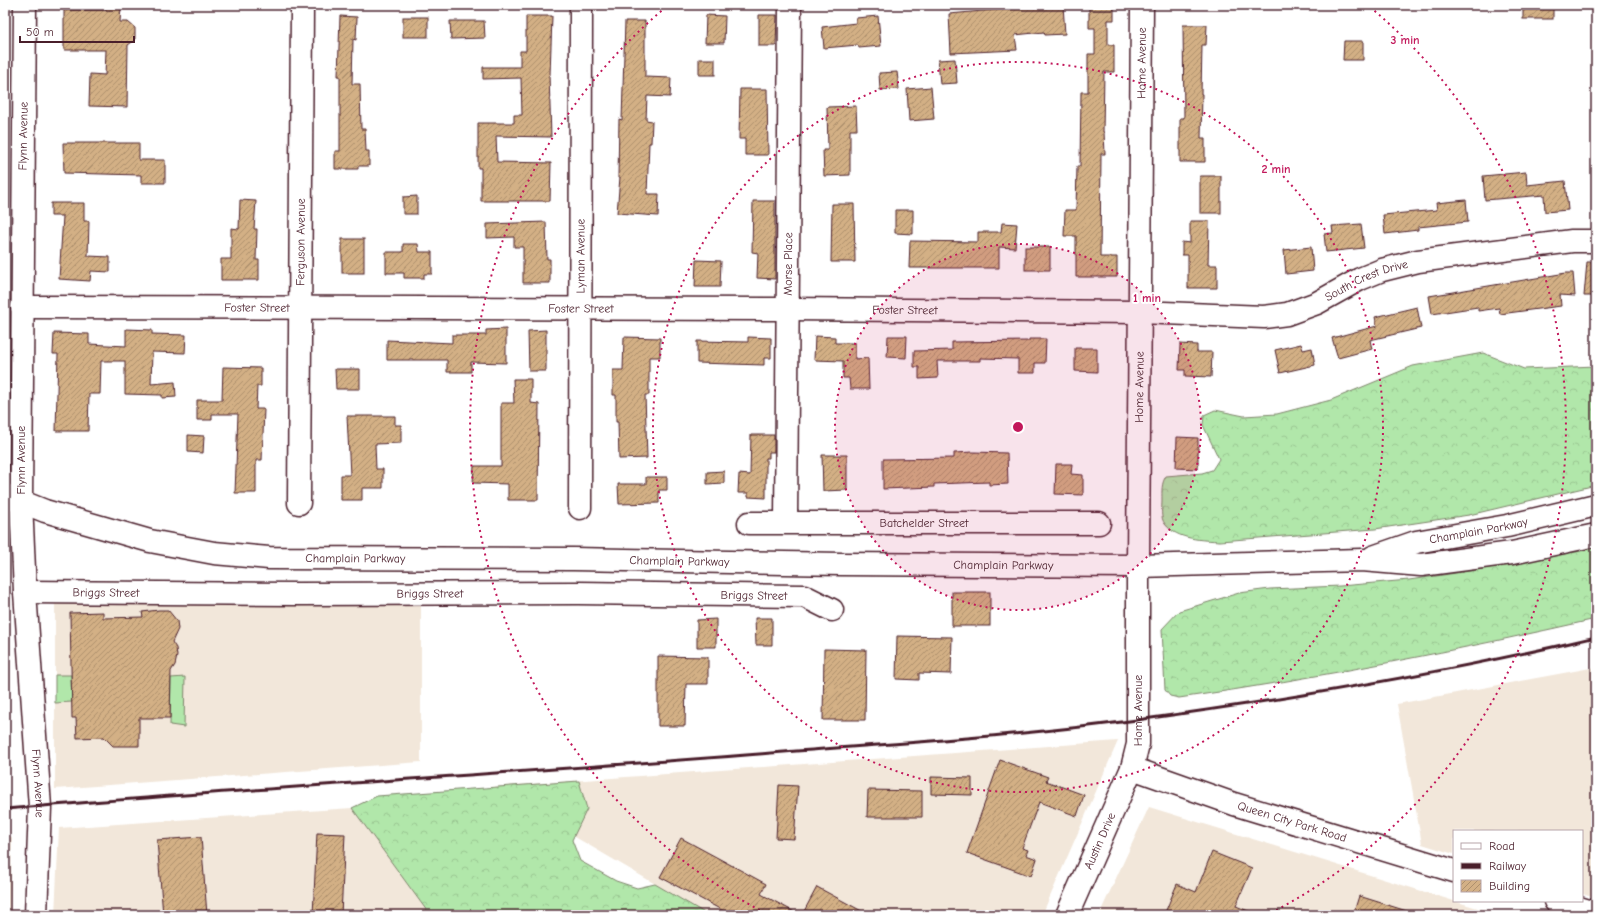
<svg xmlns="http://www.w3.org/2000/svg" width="1601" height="920" font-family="'Comic Neue',sans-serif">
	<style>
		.built { fill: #f2e7da }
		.forest { fill: url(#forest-crowns); stroke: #7e836a }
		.green { fill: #b1e7aa; stroke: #7e836a }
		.building { fill: url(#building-hatch); stroke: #4a1f2b }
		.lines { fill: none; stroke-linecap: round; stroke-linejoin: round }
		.minor-casing { stroke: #4a1f2b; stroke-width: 25 }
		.major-casing { stroke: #4a1f2b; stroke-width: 25 }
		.minor { stroke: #fff; stroke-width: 22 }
		.major { stroke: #fff; stroke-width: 22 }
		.rail { stroke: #4a1f2b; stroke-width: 3 }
		.ring { fill: none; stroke: #c2185b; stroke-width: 2; stroke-dasharray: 2 4 }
		.labels { text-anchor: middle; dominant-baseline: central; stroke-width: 4; stroke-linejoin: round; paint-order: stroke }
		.street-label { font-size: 12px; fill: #4a1f2b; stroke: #fff }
		.centre { fill: #c2185b; stroke: #fff; stroke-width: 2 }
		.ring-label { font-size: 12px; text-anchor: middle; font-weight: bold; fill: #c2185b; stroke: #fff; stroke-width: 4; stroke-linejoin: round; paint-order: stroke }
	</style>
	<defs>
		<pattern id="forest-crowns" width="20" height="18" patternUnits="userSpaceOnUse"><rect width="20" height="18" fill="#b1e7aa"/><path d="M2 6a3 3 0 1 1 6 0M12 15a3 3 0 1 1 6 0" fill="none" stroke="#9ac692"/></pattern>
		<pattern id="building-hatch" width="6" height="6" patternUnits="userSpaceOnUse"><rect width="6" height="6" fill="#d3b085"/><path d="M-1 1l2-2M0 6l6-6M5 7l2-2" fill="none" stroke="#ad8f6d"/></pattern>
	</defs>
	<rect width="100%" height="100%" fill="#fff"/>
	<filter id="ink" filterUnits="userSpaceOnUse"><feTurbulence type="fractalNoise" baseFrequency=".025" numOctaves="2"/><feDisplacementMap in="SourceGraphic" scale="8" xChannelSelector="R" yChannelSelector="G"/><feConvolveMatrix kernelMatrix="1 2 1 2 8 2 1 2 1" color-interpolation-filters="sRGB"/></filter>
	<g filter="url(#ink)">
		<g class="built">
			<path d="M55,598L421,603V762L55,789Z"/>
			<path d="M1596,667V898L1582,894V831H1454V854L1422,844L1397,704Z"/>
			<path d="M1118,741L1042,915H708L490,787Z"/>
			<path d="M1149,807L1454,901L1501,915H1099Z"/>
			<path d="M352,808L430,915H55L59,828Z"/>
			<path d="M12,837L10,915H5V838Z"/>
		</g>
		<g class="forest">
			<path d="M1483,353L1524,369L1596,366V485L1469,515L1375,529L1220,541C1203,540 1177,540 1165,524C1160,518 1162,508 1162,500C1162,491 1161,484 1166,476L1202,473L1212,470L1219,459L1203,425L1204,415L1215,410L1244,416L1277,414L1331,400L1413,366Z"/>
			<path d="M1596,548V619C1458,650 1319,678 1179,698L1170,696L1165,690L1162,629L1179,611L1239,593L1270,589L1340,586L1409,580L1483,569Z"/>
			<path d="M579,781L587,809L572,840L580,861L616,881L637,888L655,884L708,915H430L352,808L377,796Z"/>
		</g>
		<g class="green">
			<path d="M55,675H71L72,702L55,703Z"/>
			<path d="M185,677L184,727L170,725L171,678Z"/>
		</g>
		<g class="building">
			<path d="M1050,5H1063L1065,34L1045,35L1044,32L1015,35L1017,50L951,53L949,14Z"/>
			<path d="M1089,5H1114V20H1108V45H1114V72H1104L1103,132H1104L1105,154H1101L1100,257H1117V277H1076V236H1064L1065,210H1076L1077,166H1080L1081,92H1088V54H1095V28H1089Z"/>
			<rect x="1523" y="5" width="30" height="14"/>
			<path d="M106,6H121L120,22H128L135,28V40L128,45L127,107L89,106L90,74L105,75L106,50H64V10H106Z"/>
			<path d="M706,15L725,16L724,43H705Z"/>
			<path d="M759,15H777L776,46H759Z"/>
			<path d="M340,16L357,17L356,40L353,39L352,84H360L361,129H365L366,151H369V166H358V169H335V151H340V76H338Z"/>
			<path d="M526,16H552L550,75H549L551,137L496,136L497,162L551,163L550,201H481V168H478V123H514V115H522L521,78L483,79V67H520V51H526Z"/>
			<path d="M878,16L881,46L859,48L858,45L824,48L822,27L856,23V18Z"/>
			<rect x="403" y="17" width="25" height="20"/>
			<path d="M450,21H484L485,38L451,39Z"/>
			<path d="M625,21H645V77L671,78L670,97L647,96L646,120L652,121L651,143H649L647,194H659L658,216L617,213L620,177H618L619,119L622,120Z"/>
			<path d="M1183,25H1207L1206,45H1202L1201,94H1202L1201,138H1205V162H1180V118H1184Z"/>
			<path d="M1344,41H1363V60H1343Z"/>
			<rect x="699" y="59" width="16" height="16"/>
			<path d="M955,59L957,83L940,84L938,60Z"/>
			<path d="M897,72L899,89L880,90L879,73Z"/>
			<path d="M931,87L934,119L909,121L907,89Z"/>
			<path d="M740,89H767L768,155H745V139H739Z"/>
			<path d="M856,106L857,130H850V175L824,176L823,150H828L827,107Z"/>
			<path d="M63,143H139V160H165V183H141V175L64,173Z"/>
			<path d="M1526,172L1527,185L1565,181L1568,210L1545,212L1544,195L1485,200L1483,176Z"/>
			<rect x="1200" y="176" width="21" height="37"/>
			<path d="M417,196V214H403V197Z"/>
			<path d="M240,200L256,201L254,229H257L256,260H259V280H221V259H231V228L239,229Z"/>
			<path d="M1466,200L1468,222L1418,227V230L1385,234L1383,215L1437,210L1436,203Z"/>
			<path d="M753,201H775V279L757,278L758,253L752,252Z"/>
			<path d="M51,203H84V221H89L88,256L110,257V272L91,271L90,281L59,279L63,216H51Z"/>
			<path d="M832,204H854L855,262H831Z"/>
			<path d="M895,210H913V234L895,233Z"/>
			<path d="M1190,221H1209L1208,265H1217V288H1188V255H1182V242L1190,243Z"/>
			<path d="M546,222L547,259H550V283H523V247H514V237L487,238V224Z"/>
			<path d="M1002,223L1017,224L1015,248L999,247V268H909L910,241L978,242V232H1001Z"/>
			<path d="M1361,224L1364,248L1326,252L1324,234L1333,233L1332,226Z"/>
			<rect x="342" y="239" width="22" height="34"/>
			<path d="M403,244H418L419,252H432V274H424V278H404V273H386V252H403Z"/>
			<rect x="1025" y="247" width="25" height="23"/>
			<path d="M1311,247L1313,271L1286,274L1284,250Z"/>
			<path d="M696,260L721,261L720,287H695Z"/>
			<path d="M1587,262H1596V296H1584Z"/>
			<path d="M1566,273H1573L1575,296L1560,295L1561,306L1500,314L1499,308L1478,311V307L1432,314L1429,296Z"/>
			<path d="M1417,307L1421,328L1370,340L1372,349L1338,358L1332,338L1377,326L1375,317Z"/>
			<path d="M126,329L152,330V334L186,335L185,353L152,352L151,384L175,382L176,397L162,398V395L125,394V361H101L100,394H89L88,431H56L58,354H53L54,333L89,334V344L126,346Z"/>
			<path d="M506,329V363L471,362V372H447V360H387V340L452,343V335H486V330Z"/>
			<path d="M546,330V371H529L528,331Z"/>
			<path d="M815,336L835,337V343H855V359L868,358L869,389H850L849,378H843V361L814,360Z"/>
			<path d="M888,336H907L906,358L887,357Z"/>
			<path d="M624,337L660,338V357H649V395H645L647,458L619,459L618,422H616V395H613V370H623Z"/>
			<path d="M748,337L771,338V358H764V365L697,363V341L748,342Z"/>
			<path d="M1029,339H1046L1045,363H1035V373H1018V359L980,358V361H937L938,378L919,379V367H914V351L952,350V342L1029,341Z"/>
			<path d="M1180,344L1197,345V352H1212L1211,377L1185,376V370H1179Z"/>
			<path d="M1301,344L1303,350L1312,348L1315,365L1280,373L1275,350Z"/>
			<path d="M1075,348H1097V372L1075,371Z"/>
			<path d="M223,367L261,368V386H257L256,409H264L262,460H256V493H235L238,414H212V420H197V400H222Z"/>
			<path d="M335,369H360V389H336Z"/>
			<path d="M513,379H531V403L539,404L538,500H508V484L473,483L474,466H501V403H514Z"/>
			<path d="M347,416H395V425H401V443L375,444L376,469H383V488H362V500H341V475H350Z"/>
			<path d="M188,435L204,436L203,453L188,452Z"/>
			<path d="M751,435H774V452H769V458H766V498L748,497V493H738L739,474L750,475Z"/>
			<path d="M1177,437L1198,438V469L1176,468Z"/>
			<path d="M973,452L1007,453L1008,484L989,485V482L934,484V487L883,489V459L954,458V453Z"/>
			<path d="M822,455H847V490L823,491Z"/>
			<path d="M1056,464H1072L1071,474L1083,475V495L1055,494Z"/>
			<path d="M724,471V483L707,484V472Z"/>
			<path d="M646,477H667V490H659V503L619,504L618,484H646Z"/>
			<rect x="952" y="592" width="38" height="34"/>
			<path d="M159,610H168L177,621L178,629L172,642L176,648L177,656L175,665L171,671L170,718H139V746H113L104,737L77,738L76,718H72L70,613L103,612V618L143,617L142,612Z"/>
			<path d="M755,618H772V645H756Z"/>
			<path d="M716,619V647H697V620Z"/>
			<path d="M897,636L952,637L951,674L919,673V680L896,679Z"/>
			<path d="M824,649L866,650L865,720H823Z"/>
			<path d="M658,656L708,657V684H686L685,726H658Z"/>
			<path d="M1000,760L1048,777L1046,781L1084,795L1077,816L1039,802L1022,848L1028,850L1026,855L1037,859L1031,876L967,853Z"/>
			<path d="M931,777L972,778V795L931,794Z"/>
			<path d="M779,785L798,786L794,839L776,838Z"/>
			<path d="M868,790L922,791V817H867Z"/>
			<path d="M317,833L345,834L341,915H313Z"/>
			<path d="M201,837L207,915H163L157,840Z"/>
			<path d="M681,838L766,884L761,894L800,915H731L660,877Z"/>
			<path d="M1212,852L1252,868L1236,906L1258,915H1164L1177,884L1196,892Z"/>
			<path d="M817,887L869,915H802Z"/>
			<path d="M1359,896L1410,912V915H1353Z"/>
		</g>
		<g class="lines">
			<g class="minor-casing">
				<g id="minor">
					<path id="s1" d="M25,5L21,502L25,592L40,807L36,915"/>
					<path id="s2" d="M22,307L788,309L1139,312L1264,317L1287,314L1317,303L1360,279L1382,270L1418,261L1572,241H1596"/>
					<path id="s3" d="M299,503L302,5"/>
					<path id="s4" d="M580,508L581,5"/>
					<path id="s5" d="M786,522L790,5"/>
					<path id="s6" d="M749,523H1099"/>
					<path id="s7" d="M25,592L298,594L578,593L804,596L832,610"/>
					<path id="s8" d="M1132,768L1234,804L1454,871"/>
					<path d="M1555,901L1596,913"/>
					<path id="s9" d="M1067,915L1132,768L1138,744V566"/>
				</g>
			</g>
			<g class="major-casing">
				<g id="major">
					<path id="s10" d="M5,495L45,511L150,541L214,553L269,558L574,559L841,564L1138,566L1362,560L1421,565L1512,553L1596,535"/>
					<path id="s11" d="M1373,557L1416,542L1507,526L1596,505"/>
					<path id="s12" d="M1138,566L1142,5"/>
				</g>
			</g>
			<use href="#minor" class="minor"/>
			<use href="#major" class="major"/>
			<path class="rail" d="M5,809C264,787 524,773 784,752C901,743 1020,736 1137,720C1291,699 1444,673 1596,637"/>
		</g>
	</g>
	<circle cx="1018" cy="427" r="183" fill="#c2185b" fill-opacity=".12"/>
	<g class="ring">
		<circle cx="1018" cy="427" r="183"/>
		<circle cx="1018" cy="427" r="365"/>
		<path d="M765 913A548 548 0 0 1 666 7M1370 7A548 548 0 0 1 1271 913"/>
	</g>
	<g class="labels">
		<g class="street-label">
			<text stroke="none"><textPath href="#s12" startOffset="503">Home Avenue</textPath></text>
			<text transform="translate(23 136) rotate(-89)">Flynn Avenue</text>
			<text stroke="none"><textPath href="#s3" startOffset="261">Ferguson Avenue</textPath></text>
			<text stroke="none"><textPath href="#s4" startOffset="252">Lyman Avenue</textPath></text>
			<text stroke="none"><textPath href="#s5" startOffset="258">Morse Place</textPath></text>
			<text stroke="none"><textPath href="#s2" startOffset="1352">South Crest Drive</textPath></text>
			<text stroke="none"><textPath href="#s2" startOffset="235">Foster Street</textPath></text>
			<text stroke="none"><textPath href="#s2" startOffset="559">Foster Street</textPath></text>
			<text stroke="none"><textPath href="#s2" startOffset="883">Foster Street</textPath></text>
			<text stroke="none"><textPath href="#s12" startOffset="179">Home Avenue</textPath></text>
			<text transform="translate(21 460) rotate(-90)">Flynn Avenue</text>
			<text stroke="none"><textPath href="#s6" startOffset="175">Batchelder Street</textPath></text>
			<text stroke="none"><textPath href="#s11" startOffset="109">Champlain Parkway</textPath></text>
			<text stroke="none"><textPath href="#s10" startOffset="359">Champlain Parkway</textPath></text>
			<text stroke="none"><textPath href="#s10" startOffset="683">Champlain Parkway</textPath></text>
			<text stroke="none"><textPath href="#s10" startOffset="1007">Champlain Parkway</textPath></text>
			<text stroke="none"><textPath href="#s7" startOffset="81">Briggs Street</textPath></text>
			<text stroke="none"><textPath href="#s7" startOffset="405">Briggs Street</textPath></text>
			<text stroke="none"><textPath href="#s7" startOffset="729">Briggs Street</textPath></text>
			<text stroke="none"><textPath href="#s9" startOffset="219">Home Avenue</textPath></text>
			<text stroke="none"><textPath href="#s1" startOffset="779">Flynn Avenue</textPath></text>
			<text stroke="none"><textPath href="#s8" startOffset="169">Queen City Park Road</textPath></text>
			<text stroke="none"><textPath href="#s9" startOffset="81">Austin Drive</textPath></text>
		</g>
	</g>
	<circle cx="1018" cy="427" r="6" class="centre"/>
	<g class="ring-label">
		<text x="1405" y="44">3 min</text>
		<text x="1276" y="173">2 min</text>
		<text x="1147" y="302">1 min</text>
	</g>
	<rect width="1601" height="920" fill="none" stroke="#fff" stroke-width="20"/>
	<rect x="10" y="10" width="1581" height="900" fill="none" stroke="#4a1f2b" stroke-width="1.5" filter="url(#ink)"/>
	<rect x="1453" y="830" width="130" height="72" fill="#ffffff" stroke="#b7a5aa"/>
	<rect x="1461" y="843" width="20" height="6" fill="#ffffff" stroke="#b7a5aa"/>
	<text x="1489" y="850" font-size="12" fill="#4a1f2b">Road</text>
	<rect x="1461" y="863" width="20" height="6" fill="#4a1f2b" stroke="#b7a5aa"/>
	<text x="1489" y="870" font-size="12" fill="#4a1f2b">Railway</text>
	<rect x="1461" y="880" width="20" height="12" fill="url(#building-hatch)" stroke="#b7a5aa"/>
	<text x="1489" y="890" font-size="12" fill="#4a1f2b">Building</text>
	<path d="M20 36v6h114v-6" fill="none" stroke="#4a1f2b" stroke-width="2"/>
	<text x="26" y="36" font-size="12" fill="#4a1f2b" stroke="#ffffff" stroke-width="3" paint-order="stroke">50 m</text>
</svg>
